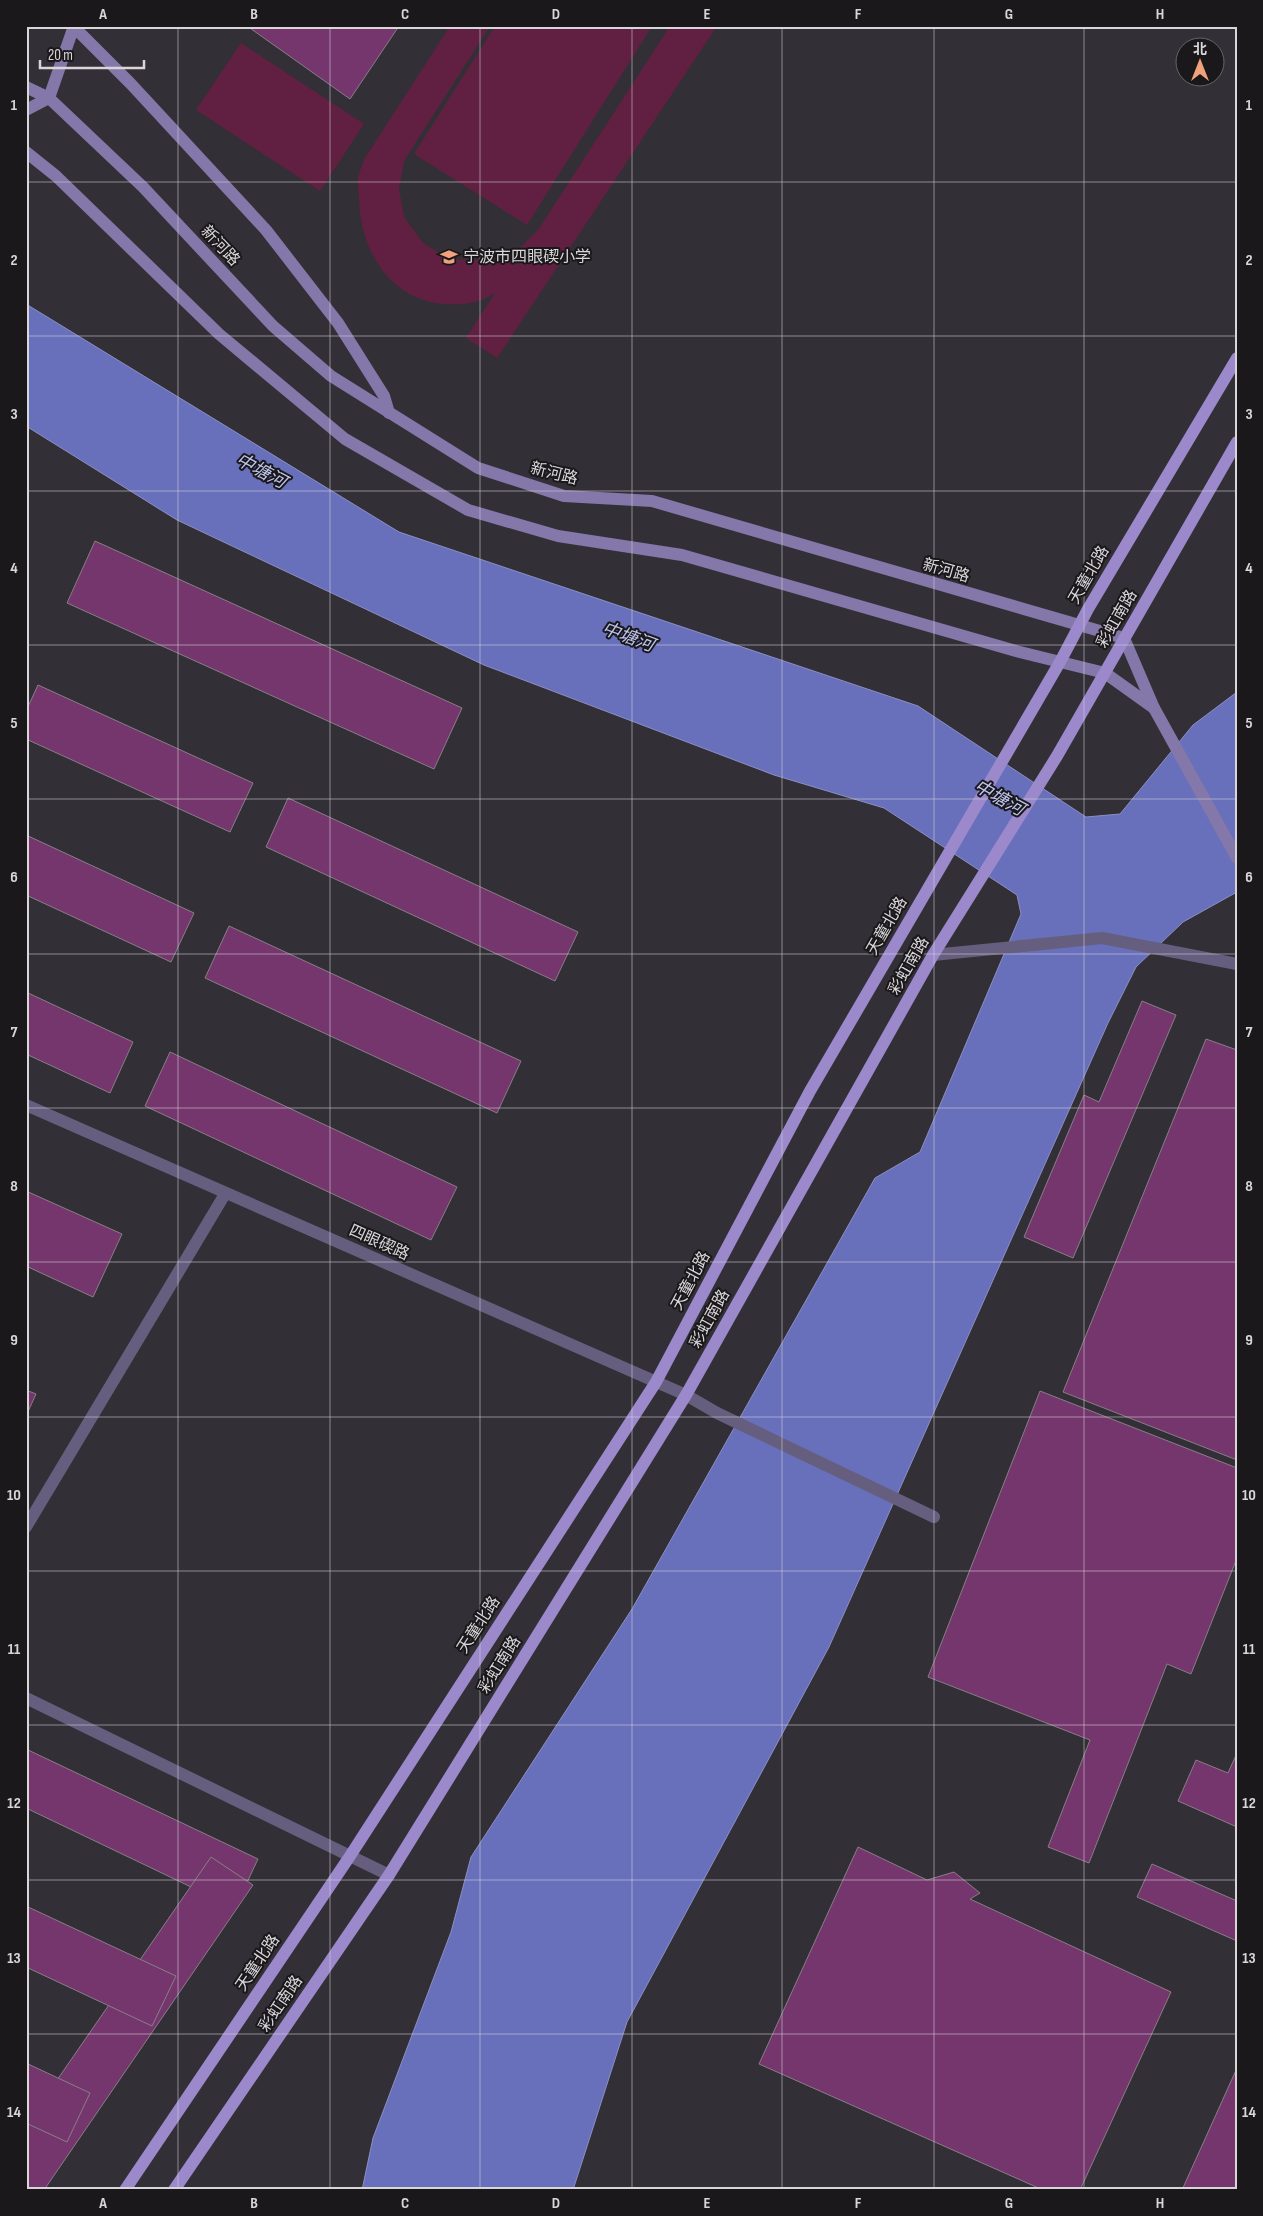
<svg xmlns="http://www.w3.org/2000/svg" width="1263" height="2216" font-family="'Sofia Sans Condensed','Noto Sans SC',sans-serif">
	<style>
		.green { fill: #612042 }
		.water { fill: #6970bb; stroke: #8b8fc4 }
		.building { fill: #75366d; stroke: #877f86 }
		.lines { fill: none; stroke-linecap: round; stroke-linejoin: round }
		.minor { stroke: #665e7e; stroke-width: 12 }
		.secondary { stroke: #8477a9; stroke-width: 12 }
		.primary { stroke: #9b89cb; stroke-width: 12 }
		.grid { fill: none; stroke: #d9d6da; stroke-width: 1; stroke-opacity: 0.55 }
		.labels { text-anchor: middle; dominant-baseline: central; stroke-width: 4; stroke-linejoin: round; paint-order: stroke }
		.street-label { font-size: 16px; fill: #d9d6da; stroke: #1a181b }
		.poi-label { font-size: 16px; fill: #d9d6da; stroke: #1a181b; text-anchor: start }
		.water-label { font-size: 18px; font-style: italic; fill: #bec5ee; stroke: #1a181b }
		.neatline { fill: none; stroke: #d9d6da; stroke-width: 2 }
		.grid-label { font-size: 16px; text-anchor: middle; font-weight: bold; fill: #d9d6da }
	</style>
	<rect width="100%" height="100%" fill="#332f36"/>
	<g class="green">
		<path d="M450,26H490L404,161L399,189L404,217L423,243L449,259L494,260L522,246L538,230L670,26H717L497,358L466,338L495,293C477,304 465,305 444,304C390,300 360,250 359,199C359,192 357,184 358,176C360,170 363,164 365,158Z"/>
		<path d="M495,26H652L527,225L414,154Z"/>
		<path d="M241,43L364,124L320,191L196,110Z"/>
	</g>
	<path class="water" d="M26,304L399,532L918,706L1086,817L1120,814L1193,725L1237,692V892L1183,922L1136,967L1108,1023L829,1647L627,2022L573,2190H362L373,2138L451,1932L471,1857L632,1609L875,1178L920,1152L1021,914L1017,895L884,808L774,775L484,665L177,520L26,426Z"/>
	<g class="building">
		<path d="M247,26H399L350,99Z"/>
		<path d="M95,541L462,708L434,769L67,603Z"/>
		<path d="M38,685L253,783L230,832L26,739V711Z"/>
		<path d="M288,798L578,932L555,981L266,847Z"/>
		<path d="M26,835L194,913L171,962L26,895Z"/>
		<path d="M229,926L521,1061L497,1113L205,978Z"/>
		<path d="M26,992L133,1042L110,1093L26,1054Z"/>
		<path d="M1142,1001L1176,1015L1073,1258L1024,1237L1084,1095L1099,1102Z"/>
		<path d="M1206,1039L1237,1050V1460L1063,1392Z"/>
		<path d="M170,1052L457,1187L431,1240L145,1106Z"/>
		<path d="M26,1191L122,1234L93,1297L26,1266Z"/>
		<path d="M26,1390L36,1394L26,1416Z"/>
		<path d="M1040,1391L1237,1468V1558L1191,1674L1167,1664L1089,1863L1048,1847L1090,1740L928,1677Z"/>
		<path d="M26,1749L258,1859L235,1908L26,1808Z"/>
		<path d="M1237,1753V1827L1178,1801L1196,1760L1228,1773Z"/>
		<path d="M858,1847L927,1880L954,1872L980,1893L970,1899L1171,1992L1080,2190H1043L759,2064Z"/>
		<path d="M211,1857L253,1885L44,2190H26V2125Z"/>
		<path d="M1152,1864L1237,1901V1941L1137,1897Z"/>
		<path d="M26,1906L176,1976L152,2026L26,1967Z"/>
		<path d="M26,2063L90,2093L67,2142L26,2123Z"/>
		<path d="M1237,2068V2190H1182Z"/>
	</g>
	<g class="lines">
		<g class="minor">
			<path d="M933,955L1102,938L1237,964"/>
			<path d="M26,1105L686,1395L717,1413L934,1517"/>
			<path d="M26,1527L225,1194"/>
			<path d="M26,1698L389,1875"/>
		</g>
		<g class="secondary">
			<path d="M74,27L131,84L266,230L338,323L384,396L389,413"/>
			<path d="M26,87L49,98L143,187L273,326L331,376L478,468L564,496L652,501L1124,638L1154,708L1237,858"/>
			<path d="M26,110L49,98L74,26"/>
			<path d="M26,152L56,176L219,334L345,439L468,510L558,536L682,555L1016,651L1105,673L1154,708"/>
		</g>
		<g class="primary">
			<path d="M125,2190L350,1856L656,1382L810,1091L1060,662L1088,609L1237,358"/>
			<path d="M174,2190L389,1875L686,1395L933,955L1057,756L1237,442"/>
		</g>
	</g>
	<path class="grid" d="M178,26V2190M330,26V2190M480,26V2190M632,26V2190M782,26V2190M934,26V2190M1084,26V2190M26,182H1237M26,336H1237M26,491H1237M26,645H1237M26,799H1237M26,954H1237M26,1108H1237M26,1262H1237M26,1417H1237M26,1571H1237M26,1725H1237M26,1880H1237M26,2034H1237"/>
	<defs>
		<g id="school-bare" transform="scale(1.35)"><path d="M0-5L7-2L0 1L-7-2ZM-4 1L0 2.5L4 1V4Q0 6-4 4Z" fill="#f1a17c" stroke="#1a181b" stroke-width="2.5" paint-order="stroke"/></g>
	</defs>
	<g fill-rule="evenodd">
		<use href="#school-bare" x="449" y="257"/>
	</g>
	<g class="labels">
		<g class="street-label">
			<text transform="translate(220 246) rotate(47)">新河路</text>
			<text transform="translate(554 474) rotate(14)">新河路</text>
			<text transform="translate(946 571) rotate(16)">新河路</text>
			<text transform="translate(1089 575) rotate(-60)">天童北路</text>
			<text transform="translate(1117 619) rotate(-60)">彩虹南路</text>
			<text transform="translate(887 926) rotate(-60)">天童北路</text>
			<text transform="translate(909 966) rotate(-60)">彩虹南路</text>
			<text transform="translate(379 1243) rotate(24)">四眼碶路</text>
			<text transform="translate(691 1281) rotate(-62)">天童北路</text>
			<text transform="translate(710 1319) rotate(-61)">彩虹南路</text>
			<text transform="translate(479 1625) rotate(-57)">天童北路</text>
			<text transform="translate(500 1665) rotate(-58)">彩虹南路</text>
			<text transform="translate(258 1963) rotate(-56)">天童北路</text>
			<text transform="translate(281 2004) rotate(-56)">彩虹南路</text>
		</g>
		<g class="poi-label">
			<text x="463" y="257">宁波市四眼碶小学</text>
		</g>
		<g class="water-label">
			<text transform="translate(261 471) rotate(28)">中塘河</text>
			<text transform="translate(628 637) rotate(20)">中塘河</text>
			<text transform="translate(999 798) rotate(29)">中塘河</text>
		</g>
	</g>
	<rect width="1263" height="2216" fill="none" stroke="#1a181b" stroke-width="55"/>
	<g transform="translate(1200 62)"><circle r="24" fill="#1a181b" stroke="#666467"/>
	<path d="M0-4L9 19L0 12L-9 19Z" fill="#f1a17c"/>
	<text y="-8" font-size="14" font-weight="bold" text-anchor="middle" fill="#d9d6da">北</text>
	</g>
	<path d="M40 60v8h104v-8" fill="none" stroke="#d9d6da" stroke-width="2.5"/>
	<text x="48" y="60" font-size="15" fill="#d9d6da" stroke="#1a181b" stroke-width="4" paint-order="stroke">20 m</text>
	<rect x="28" y="28" width="1208" height="2160" class="neatline"/>
	<g class="grid-label">
		<text x="103" y="19">A</text>
		<text x="254" y="19">B</text>
		<text x="405" y="19">C</text>
		<text x="556" y="19">D</text>
		<text x="707" y="19">E</text>
		<text x="858" y="19">F</text>
		<text x="1009" y="19">G</text>
		<text x="1160" y="19">H</text>
		<text x="14" y="110">1</text>
		<text x="1249" y="110">1</text>
		<text x="14" y="265">2</text>
		<text x="1249" y="265">2</text>
		<text x="14" y="419">3</text>
		<text x="1249" y="419">3</text>
		<text x="14" y="573">4</text>
		<text x="1249" y="573">4</text>
		<text x="14" y="728">5</text>
		<text x="1249" y="728">5</text>
		<text x="14" y="882">6</text>
		<text x="1249" y="882">6</text>
		<text x="14" y="1037">7</text>
		<text x="1249" y="1037">7</text>
		<text x="14" y="1191">8</text>
		<text x="1249" y="1191">8</text>
		<text x="14" y="1345">9</text>
		<text x="1249" y="1345">9</text>
		<text x="14" y="1500">10</text>
		<text x="1249" y="1500">10</text>
		<text x="14" y="1654">11</text>
		<text x="1249" y="1654">11</text>
		<text x="14" y="1808">12</text>
		<text x="1249" y="1808">12</text>
		<text x="14" y="1963">13</text>
		<text x="1249" y="1963">13</text>
		<text x="14" y="2117">14</text>
		<text x="1249" y="2117">14</text>
		<text x="103" y="2208">A</text>
		<text x="254" y="2208">B</text>
		<text x="405" y="2208">C</text>
		<text x="556" y="2208">D</text>
		<text x="707" y="2208">E</text>
		<text x="858" y="2208">F</text>
		<text x="1009" y="2208">G</text>
		<text x="1160" y="2208">H</text>
	</g>
</svg>
